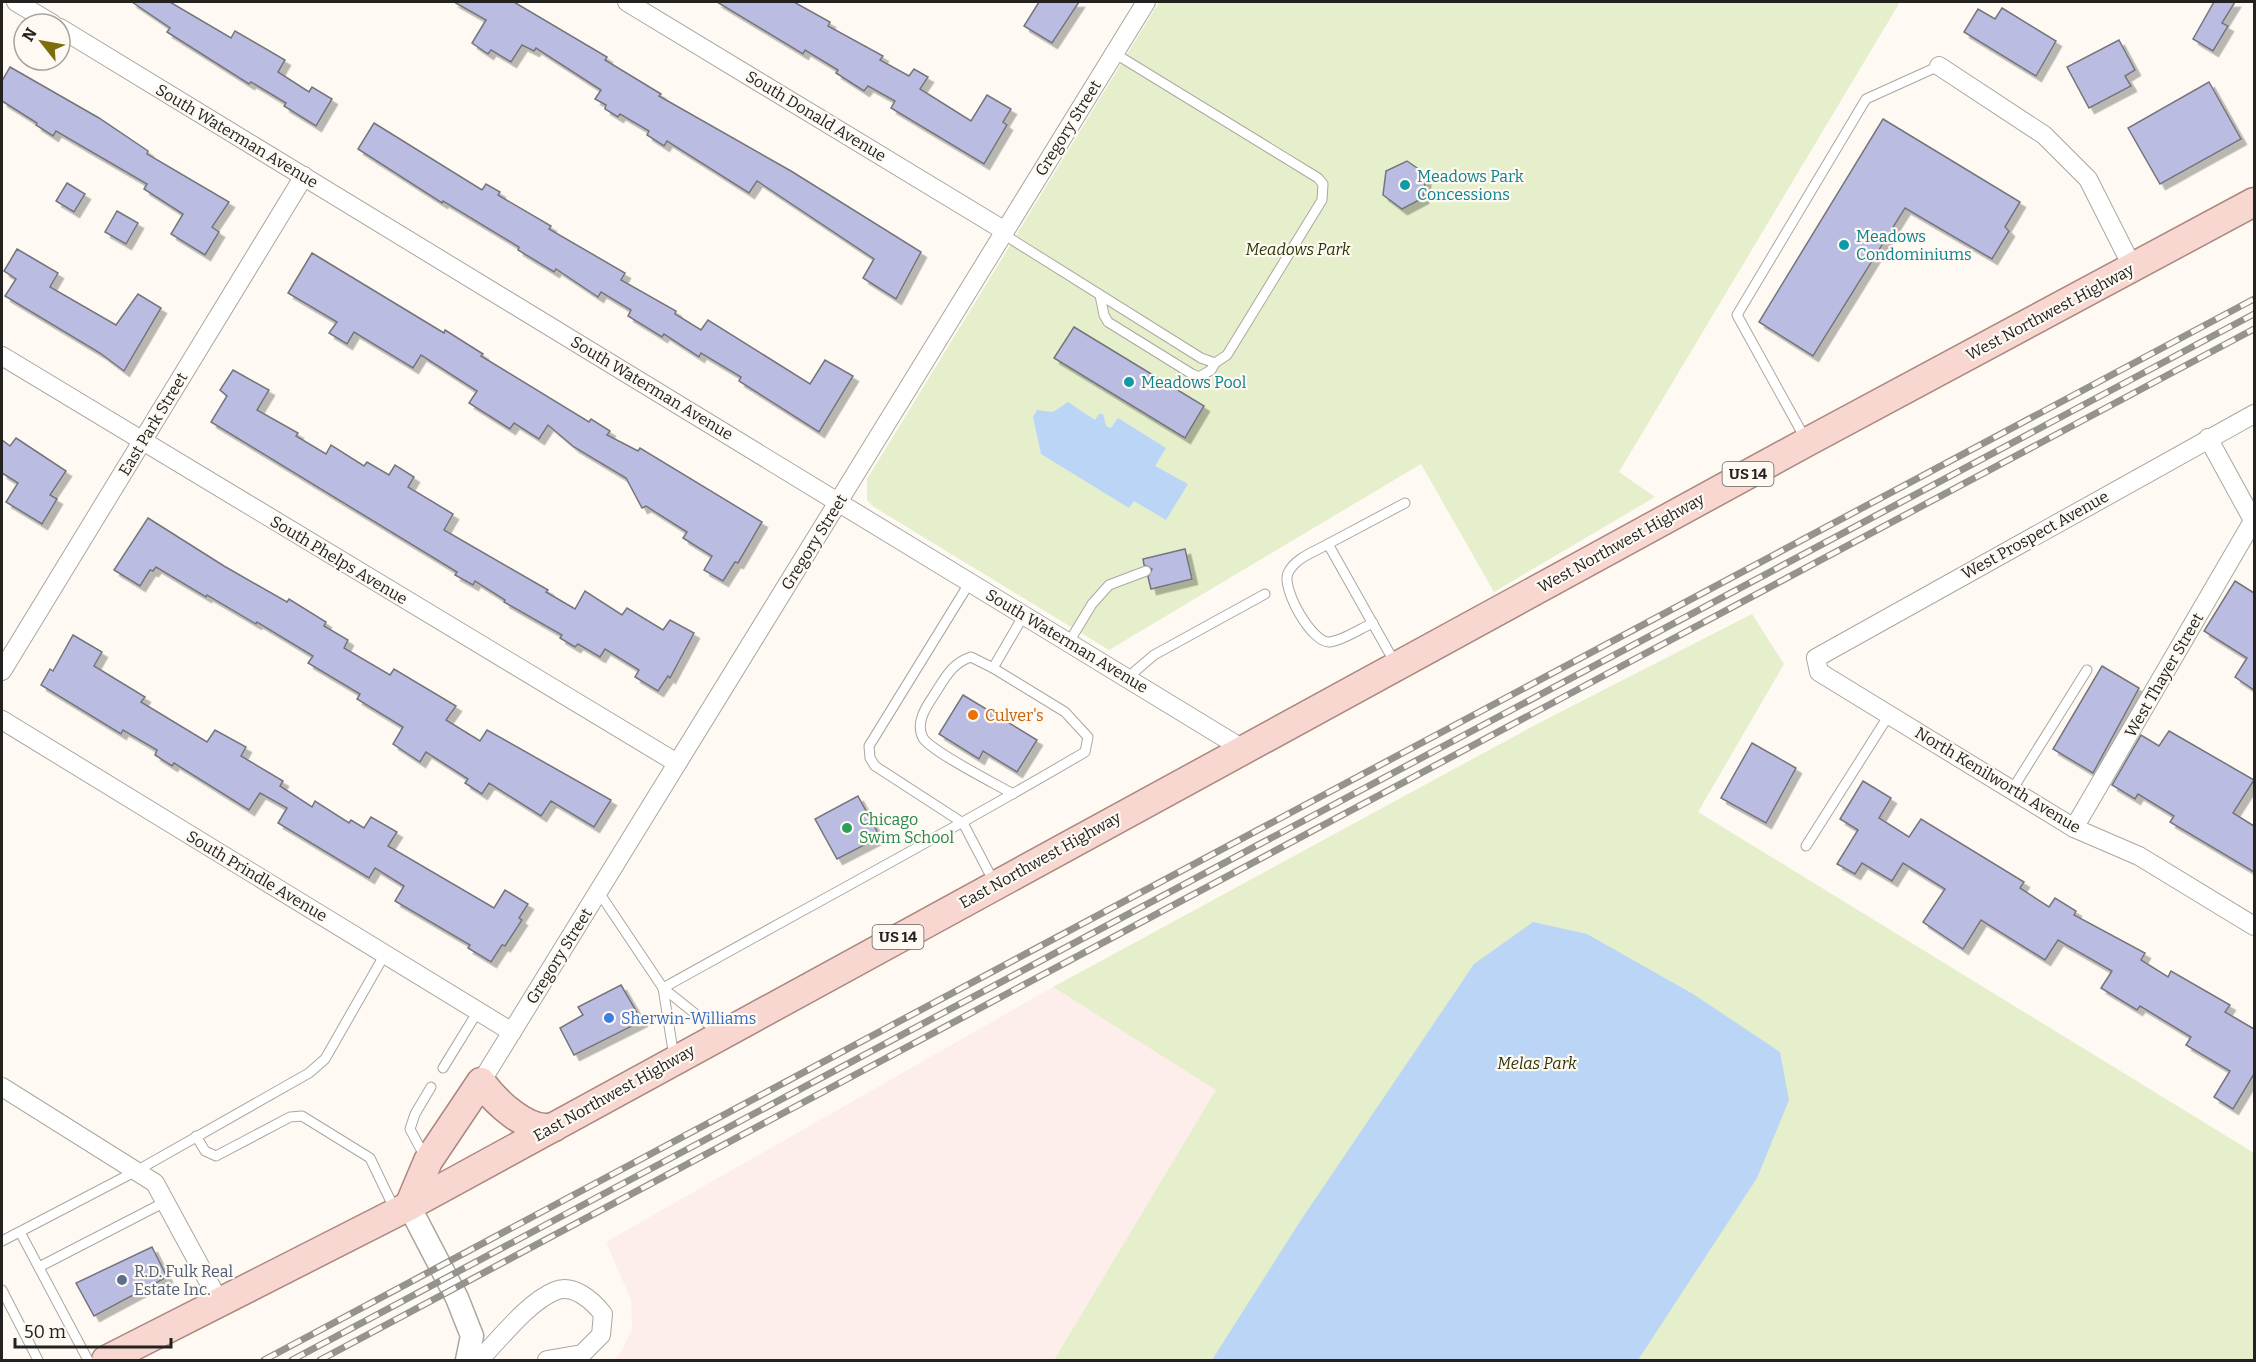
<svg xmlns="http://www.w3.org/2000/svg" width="2256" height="1362" font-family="Bitter,serif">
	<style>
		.industrial { fill: #fdedeb }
		.green { fill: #e6efcb }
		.water { fill: #bad5f6 }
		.building { fill: #bbbce2; stroke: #74747b; stroke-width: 1.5; filter: url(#shadow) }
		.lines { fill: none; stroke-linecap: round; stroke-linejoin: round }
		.service-casing { stroke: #aba7a0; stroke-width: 11 }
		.minor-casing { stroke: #aba7a0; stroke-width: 20 }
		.tertiary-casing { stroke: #aba7a0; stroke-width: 25 }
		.primary-casing { stroke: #aa877f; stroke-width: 31 }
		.service { stroke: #fff; stroke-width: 9 }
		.minor { stroke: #fff; stroke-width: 18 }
		.tertiary { stroke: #fff; stroke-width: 22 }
		.primary { stroke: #f8d7d1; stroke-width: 28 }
		.rail-casing { stroke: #95938e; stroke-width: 7 }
		.rail { stroke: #fefaf3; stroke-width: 4.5; stroke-dasharray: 14; stroke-linecap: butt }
		.culture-dot { fill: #0f9aa8; stroke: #fefaf3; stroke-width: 2 }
		.food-dot { fill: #e8710a; stroke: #fefaf3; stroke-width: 2 }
		.leisure-dot { fill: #2e9e5b; stroke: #fefaf3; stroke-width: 2 }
		.shop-dot { fill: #3f7fe0; stroke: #fefaf3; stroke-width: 2 }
		.service-dot { fill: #5c6f8a; stroke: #fefaf3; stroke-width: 2 }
		.labels { text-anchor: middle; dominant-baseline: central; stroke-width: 4.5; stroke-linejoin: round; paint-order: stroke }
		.shield { fill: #fefaf3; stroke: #65635f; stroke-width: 1.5 }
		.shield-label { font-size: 15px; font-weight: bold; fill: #23221f }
		.street-label { font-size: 16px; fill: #23221f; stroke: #fefaf3 }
		.culture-label { font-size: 16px; fill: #0d838f; stroke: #fefaf3; text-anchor: start }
		.park-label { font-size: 16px; font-style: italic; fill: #2d3607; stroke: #fefaf3 }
		.food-label { font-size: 16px; fill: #c56008; stroke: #fefaf3; text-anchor: start }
		.leisure-label { font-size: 16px; fill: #27864d; stroke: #fefaf3; text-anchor: start }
		.shop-label { font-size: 16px; fill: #366cbe; stroke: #fefaf3; text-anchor: start }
		.service-label { font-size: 16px; fill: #4e5e75; stroke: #fefaf3; text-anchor: start }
	</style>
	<defs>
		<filter id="shadow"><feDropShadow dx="5.5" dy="5.5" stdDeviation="0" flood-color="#0004"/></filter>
	</defs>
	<rect width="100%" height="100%" fill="#fefaf3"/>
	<path class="industrial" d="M1053,987L1217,1090L1054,1360H613L621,1352L632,1329L631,1300L606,1242Z"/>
	<g class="green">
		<path d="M1159,2H1900L1619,472L1655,497L1494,592L1421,464L1109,650L874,507L867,500V479Z"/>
		<path d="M1752,614L1784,664L1698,812L2254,1153V1360H1054L1216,1090L1053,987L1535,725Z"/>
	</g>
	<g class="water">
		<path d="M1068,402L1095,420L1099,414H1103L1106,426L1111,428L1118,418L1166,448L1155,466L1188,484L1166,520L1134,501L1129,508L1041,454L1033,417L1037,410L1053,412Z"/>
		<path d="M1533,922L1587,934L1693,994L1780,1052L1789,1100L1757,1178L1638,1360H1212L1299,1223L1474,964Z"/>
	</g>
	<g class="building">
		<path d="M132,2H170L231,38L235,31L285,60L278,72L309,92L312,87L332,99L316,126L284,106L286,103L251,82L249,84L167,32L170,28Z"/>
		<path d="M454,2H514L607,57L605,60L661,94L659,96L791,171L921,252L896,299L863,278L874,259L757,181L749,193L667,141L664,146L647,135L649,131L620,114L618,117L605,109L606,105L595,99L601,90L536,48L534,51L522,45L511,62L491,50L488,54L472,43L486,20Z"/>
		<path d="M717,2H794L830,22L828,26L883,56L880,60L909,76L914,69L928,77L920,89L971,121L987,95L1011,109L1003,122L1007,125L984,164L891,108L895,101L868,86L864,91L836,73L838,70L805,50L803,54Z"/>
		<path d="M1039,2H1079L1052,43L1024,26Z"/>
		<path d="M2214,2H2235L2222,23L2228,26L2213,51L2193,39Z"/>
		<path d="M2002,8L2056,41L2036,76L1964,32L1978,9L1995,19Z"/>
		<path d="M2119,40L2135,70L2125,76L2131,86L2089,108L2067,67Z"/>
		<path d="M10,67L99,118L148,151L147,154L229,202L212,227L219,232L205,255L171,234L183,214L144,189L147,184L56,131L53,136L36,125L37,123L2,101V81Z"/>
		<path d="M2209,82L2241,139L2160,184L2128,128Z"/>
		<path d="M1883,119L2020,202L2005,227L2009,231L1992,259L1905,208L1813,356L1759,322Z"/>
		<path d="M374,123L482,190L486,184L500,192L498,195L551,226L549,229L625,273L621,280L676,311L675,314L701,330L708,320L810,384L825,360L853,376L819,432L739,381L741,377L701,353L699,357L664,334L662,337L628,316L631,310L601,292L598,297L556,269L554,272L518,250L519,247L443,201L442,203L358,149Z"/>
		<path d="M1407,161L1426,174L1423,198L1402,209L1383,195L1386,171Z"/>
		<path d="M67,183L85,194L74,212L56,201Z"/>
		<path d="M117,211L138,223L126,244L105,232Z"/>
		<path d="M17,249L58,273L50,287L116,325L138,294L161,308L124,371L100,353L5,296L16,279L4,271Z"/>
		<path d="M312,253L444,333L445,330L483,354L481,356L589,422L591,419L610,431L607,435L638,451L640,448L762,522L738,563L735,562L723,581L704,570L712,556L683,538L687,532L646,506L642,508L626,478L574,447L548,425L539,439L514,423L510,429L469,403L477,391L421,355L413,368L354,332L347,344L329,333L337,322L288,293Z"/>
		<path d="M1074,327L1204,406L1185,438L1054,358Z"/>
		<path d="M233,370L269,390L257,410L298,433L296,436L326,454L331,445L364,466L367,462L389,475L395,465L414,477L408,487L453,514L444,530L548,590L546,592L575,609L585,591L622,615L627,608L663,630L670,620L694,633L670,678L668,676L658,691L635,677L639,670L605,649L600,657L578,644L575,647L560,638L562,635L504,602L505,600L475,581L473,585L455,575L457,572L211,422L227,396L220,390Z"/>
		<path d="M16,438L66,471L50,495L57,499L42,524L6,502L18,483L2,473V440L10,446Z"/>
		<path d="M148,518L224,566L287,602L289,599L326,622L324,626L348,640L344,648L390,675L394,669L456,706L446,720L480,741L487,730L611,800L594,827L551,801L541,816L489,783L482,794L465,783L468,779L426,752L420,762L393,744L403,727L357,699L360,694L308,663L313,656L257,622L256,624L207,595L206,597L156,567L153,571L150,570L140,586L114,570Z"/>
		<path d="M1185,549L1192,579L1151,589L1148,577L1152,569L1144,565L1143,559Z"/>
		<path d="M2235,581L2254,593V690L2235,677L2247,658L2204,631Z"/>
		<path d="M73,635L102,652L94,666L145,697L141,702L207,742L215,730L246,747L241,756L283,781L280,786L312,807L315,801L349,823L351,820L364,828L371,817L397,832L388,846L494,908L505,890L528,904L519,918L522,920L505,946L502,945L491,962L468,948L470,945L395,901L404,886L375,868L369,878L278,823L287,808L260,793L249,810L174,763L172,766L155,755L157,750L123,730L121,734L41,685L50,669L53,671Z"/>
		<path d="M2102,666L2139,688L2093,773L2053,749Z"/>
		<path d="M963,695L1037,740L1017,772L983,751L979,759L939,734Z"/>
		<path d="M2169,731L2254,780L2233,813L2254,826V872L2170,822L2174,816L2138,794L2135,799L2112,785L2141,735L2159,746Z"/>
		<path d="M1752,743L1796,768L1766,823L1721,798Z"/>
		<path d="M1863,781L1891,798L1879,818L1909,837L1921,819L2024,882L2020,888L2049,907L2055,898L2076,911L2074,915L2145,953L2141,960L2168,977L2171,971L2230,1005L2225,1012L2254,1029V1074L2233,1109L2214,1097L2230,1071L2186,1045L2191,1037L2140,1006L2137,1010L2101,988L2112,971L2058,940L2045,960L1981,920L1963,949L1923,922L1945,889L1903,863L1892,881L1862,863L1855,874L1837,864L1858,830L1840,819Z"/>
		<path d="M858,796L880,837L837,859L815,819Z"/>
		<path d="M621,985L642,1021L574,1055L560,1028L583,1015L578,1007Z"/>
		<path d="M152,1247L167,1277L94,1316L76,1283Z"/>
	</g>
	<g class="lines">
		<g class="service-casing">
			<g id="service">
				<path d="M1003,234L1201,358L1215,363L1227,355L1322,200L1323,184L1318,178L1114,53"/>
				<path d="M1100,295L1104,315L1108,322L1192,374L1199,377L1211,370L1215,363"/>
				<path d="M1806,440L1737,315L1866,99L1939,66"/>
				<path d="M1328,544C1314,552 1295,558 1288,573C1281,588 1312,644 1330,642C1344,640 1361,628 1373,623"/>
				<path d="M970,582L869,746L870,758L875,766L963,823L994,882"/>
				<path d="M1069,642L1092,604L1109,585L1146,571"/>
				<path d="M1395,663L1328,544L1405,503"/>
				<path d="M993,668L971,657C952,663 945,678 934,695C926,707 915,723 923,738C932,752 996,784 1013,794"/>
				<path d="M1127,678L1154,655L1265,594"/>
				<path d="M2012,790L2087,670"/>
				<path d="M1806,846L1889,715"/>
				<path d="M598,891L663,988L718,1032"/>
				<path d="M663,988C804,909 946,834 1085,752L1088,737L1065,712L993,668L1024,615"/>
				<path d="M663,988L674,1057"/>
				<path d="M443,1068L478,1011"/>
				<path d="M196,1136L205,1151L216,1156L290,1117L302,1116L370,1158L395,1210"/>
				<path d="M425,1157L410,1129L415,1114L431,1087"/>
				<path d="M20,1232L88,1360"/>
				<path d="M2,1241L138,1170L309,1073L325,1059L385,954"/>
				<path d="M39,1267L165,1202"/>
				<path d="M2,1290L38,1360"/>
			</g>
		</g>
		<g class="minor-casing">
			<g id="minor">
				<path d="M16,2L53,24"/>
				<path d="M627,2L1005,231"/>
				<path d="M60,28L1243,749"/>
				<path d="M1939,66L2044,135L2088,179L2133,268"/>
				<path d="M2,356L677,763"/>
				<path d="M2254,414L1816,658L1819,672L2074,828L2139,856L2254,926"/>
				<path d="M2208,438L2254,522"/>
				<path d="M2,671L304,176"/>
				<path d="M2,720L512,1032"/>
				<path d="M2074,828L2253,521"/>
				<path d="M481,1082L1146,2"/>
				<path d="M2,1087L155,1183L220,1303"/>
				<path d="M479,1360C500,1339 528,1302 555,1291C573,1283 593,1301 603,1314L601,1335L582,1354L547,1360"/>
			</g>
		</g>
		<g class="tertiary-casing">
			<path id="tertiary" d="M409,1206L457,1298L472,1336L467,1360"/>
		</g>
		<g class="primary-casing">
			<g id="primary">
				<path d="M409,1206L428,1161L481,1082C495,1101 528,1134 554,1127"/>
				<path d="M106,1360L409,1206L1807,442L2254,202"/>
			</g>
		</g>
		<use href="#service" class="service"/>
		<use href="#minor" class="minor"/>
		<use href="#tertiary" class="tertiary"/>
		<use href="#primary" class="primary"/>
		<g class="rail-casing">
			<g id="rail">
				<path d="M264,1360L2254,299"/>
				<path d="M292,1360L2254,314"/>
				<path d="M320,1360L2254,329"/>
			</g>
		</g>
		<use href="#rail" class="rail"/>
	</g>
	<g class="culture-dot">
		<circle cx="1405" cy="185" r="6"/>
		<circle cx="1844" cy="245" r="6"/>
		<circle cx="1129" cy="382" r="6"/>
	</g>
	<circle class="food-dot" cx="973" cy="715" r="6"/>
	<circle class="leisure-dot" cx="847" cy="828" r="6"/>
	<circle class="shop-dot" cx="609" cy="1018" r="6"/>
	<circle class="service-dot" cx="122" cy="1280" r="6"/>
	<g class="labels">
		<g class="shield">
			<rect x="1722.5" y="462" width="51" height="24" rx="4.5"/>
			<rect x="872.5" y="925" width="51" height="24" rx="4.5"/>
		</g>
		<g class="shield-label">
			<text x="1748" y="474">US 14</text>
			<text x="898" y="937">US 14</text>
		</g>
		<g class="street-label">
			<text transform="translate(816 116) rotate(31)">South Donald Avenue</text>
			<text transform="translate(1068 128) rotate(-58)">Gregory Street</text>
			<text transform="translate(237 136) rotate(31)">South Waterman Avenue</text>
			<text transform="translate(2050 312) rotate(-28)">West Northwest Highway</text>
			<text transform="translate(652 388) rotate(31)">South Waterman Avenue</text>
			<text transform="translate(153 424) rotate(-59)">East Park Street</text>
			<text transform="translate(2035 535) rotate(-29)">West Prospect Avenue</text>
			<text transform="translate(814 542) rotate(-58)">Gregory Street</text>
			<text transform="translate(1621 543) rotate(-29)">West Northwest Highway</text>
			<text transform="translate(339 560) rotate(31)">South Phelps Avenue</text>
			<text transform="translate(1067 641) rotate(31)">South Waterman Avenue</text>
			<text transform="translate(2164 675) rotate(-60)">West Thayer Street</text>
			<text transform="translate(1998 780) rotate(31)">North Kenilworth Avenue</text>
			<text transform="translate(1040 860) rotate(-29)">East Northwest Highway</text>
			<text transform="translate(257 876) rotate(31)">South Prindle Avenue</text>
			<text transform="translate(559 956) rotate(-58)">Gregory Street</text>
			<text transform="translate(614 1093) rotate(-29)">East Northwest Highway</text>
		</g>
		<g class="culture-label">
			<text x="1417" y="176">Meadows Park<tspan x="1417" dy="18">Concessions</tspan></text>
			<text x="1856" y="236">Meadows<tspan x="1856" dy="18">Condominiums</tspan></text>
			<text x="1141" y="382">Meadows Pool</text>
		</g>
		<g class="park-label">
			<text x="1298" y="249">Meadows Park</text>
			<text x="1537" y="1063">Melas Park</text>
		</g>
		<g class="food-label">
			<text x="985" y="715">Culver's</text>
		</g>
		<g class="leisure-label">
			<text x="859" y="819">Chicago<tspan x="859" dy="18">Swim School</tspan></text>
		</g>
		<g class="shop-label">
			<text x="621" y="1018">Sherwin-Williams</text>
		</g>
		<g class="service-label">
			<text x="134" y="1271">R.D. Fulk Real<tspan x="134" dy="18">Estate Inc.</tspan></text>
		</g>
	</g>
	<rect width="2256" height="1362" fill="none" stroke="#23221f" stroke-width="6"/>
	<g transform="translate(42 42) rotate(301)"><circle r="28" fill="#fefaf3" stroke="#a6a49e" stroke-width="1.5"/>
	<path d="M0-4.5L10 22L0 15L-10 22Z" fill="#7d6e0b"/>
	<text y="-9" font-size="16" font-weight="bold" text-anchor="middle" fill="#23221f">N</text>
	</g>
	<path d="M15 1338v9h156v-9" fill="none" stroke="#23221f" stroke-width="3"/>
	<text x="24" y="1338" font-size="18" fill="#23221f" stroke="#fefaf3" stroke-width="4.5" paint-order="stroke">50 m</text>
</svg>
